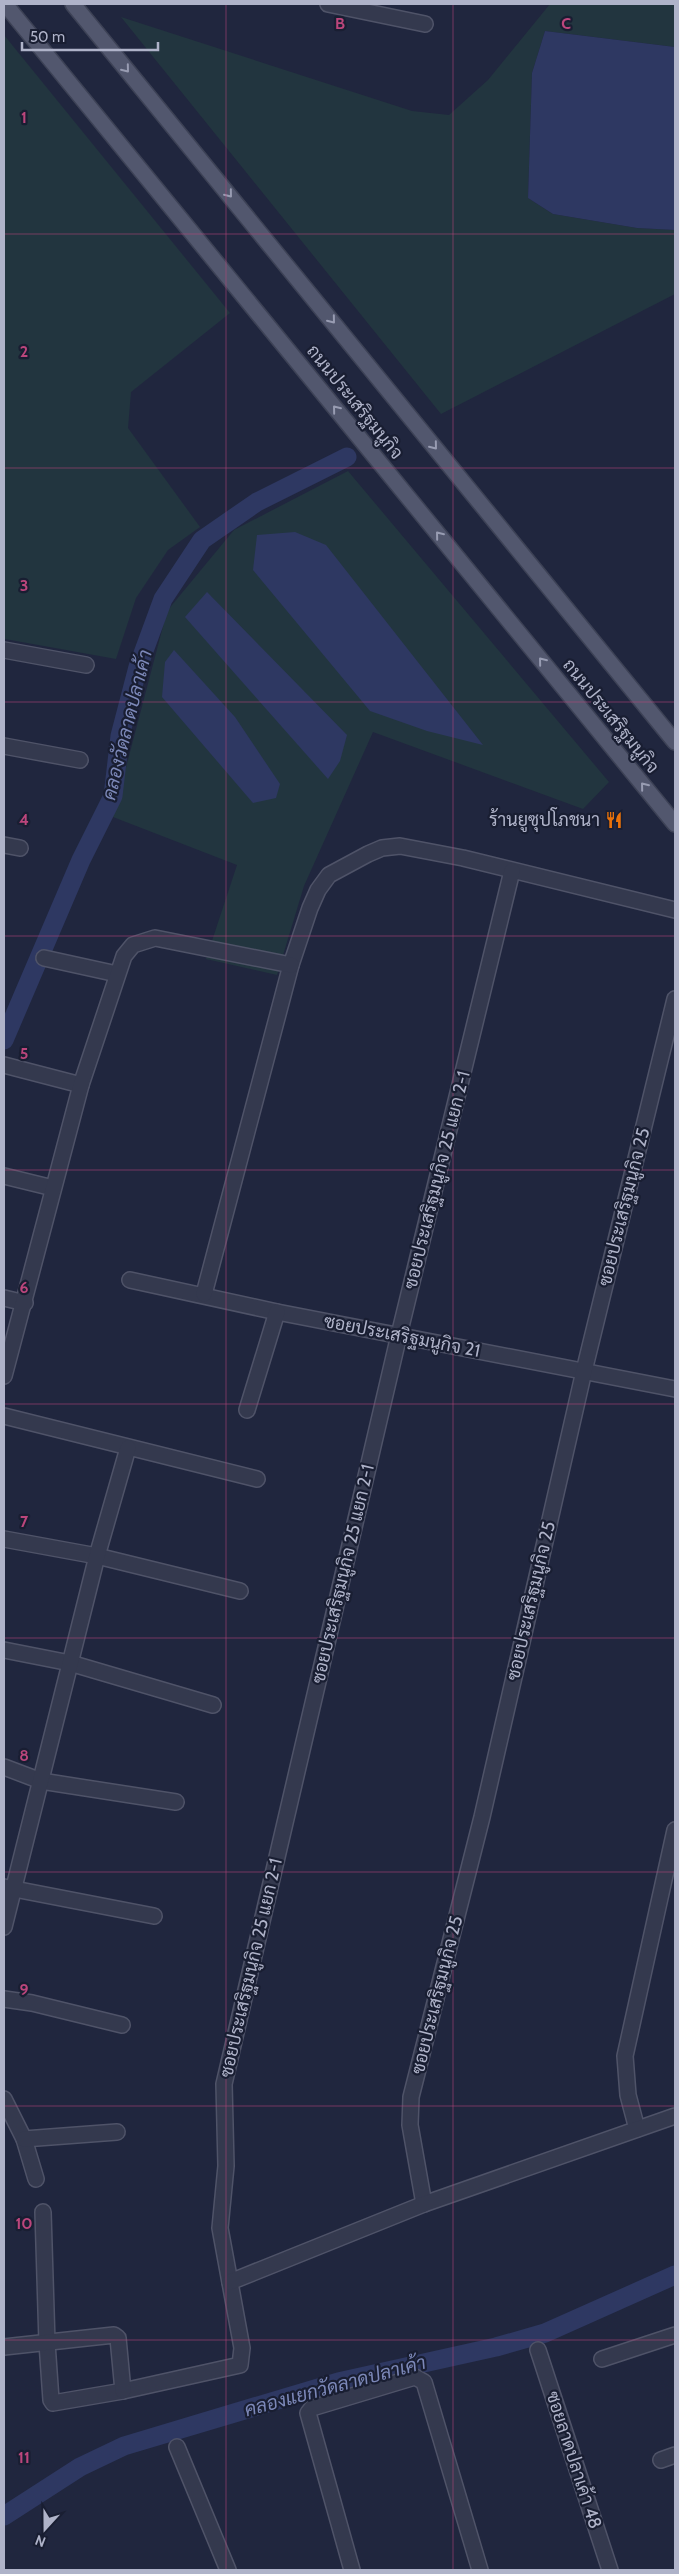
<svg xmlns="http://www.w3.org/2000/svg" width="679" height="2574" font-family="Cabin,Sarabun,sans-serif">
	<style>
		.green { fill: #22353f }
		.water { fill: #2e3862 }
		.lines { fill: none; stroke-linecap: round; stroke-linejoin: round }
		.canal { stroke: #2e3862; stroke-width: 19 }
		.street-casing { stroke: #4f5368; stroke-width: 18 }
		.primary-casing { stroke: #3d4256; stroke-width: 18 }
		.street { stroke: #34394e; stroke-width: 15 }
		.primary { stroke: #52576e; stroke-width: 15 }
		.oneway { stroke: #989cb2 }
		.grid { fill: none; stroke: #bc467c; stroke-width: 1; stroke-opacity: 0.55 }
		.labels { text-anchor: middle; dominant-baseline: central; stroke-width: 4.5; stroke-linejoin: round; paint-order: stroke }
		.street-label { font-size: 18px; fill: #afb3c9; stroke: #191e32 }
		.poi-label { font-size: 18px; fill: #afb3c9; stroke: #191e32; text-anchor: end }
		.water-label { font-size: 19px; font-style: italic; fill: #7c88b8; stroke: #191e32 }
		.grid-label { font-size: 16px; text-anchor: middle; font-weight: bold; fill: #bc467c; stroke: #191e32; stroke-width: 4.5; stroke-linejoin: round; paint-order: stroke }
	</style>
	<rect width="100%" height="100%" fill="#20263e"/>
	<g class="green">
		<path d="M550,4H675V47L545,31L532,73L528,198L553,214L637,228L675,230V294L441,414L121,17L412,111L449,115L488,80Z"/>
		<path d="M4,35L230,313L131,392L128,428L200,527L168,550L136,598L116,659L5,639L4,633Z"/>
		<path d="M348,471L609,782L583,809L373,732L304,886L277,975L206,959L237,865L113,817L167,611L234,530Z"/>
	</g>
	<g class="water">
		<path d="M545,31L675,47V230L637,228L553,214L528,198L532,73Z"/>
		<path d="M295,532L326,545L483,745L427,731L370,711L253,570L257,535Z"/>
		<path d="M207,592L347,735L340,761L328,779L185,617Z"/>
		<path d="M174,650L235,717L280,784L276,798L253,803L162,697L165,662Z"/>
	</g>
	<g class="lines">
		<g class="canal">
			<path d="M4,1040L81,860L113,796L120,736L138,667L163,599L202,540L257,502L347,457"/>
			<path d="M4,2516L80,2467L124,2446L338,2382L496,2347L545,2333L675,2275"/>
		</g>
		<g class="street-casing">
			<g id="street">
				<path d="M328,4L425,24"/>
				<path d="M4,650L86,665"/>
				<path d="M4,746L80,760"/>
				<path d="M4,845L20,848"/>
				<path d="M44,958L117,974"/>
				<path d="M4,1065L81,1085"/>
				<path d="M4,1176L53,1188"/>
				<path d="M130,1280L277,1312L675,1389"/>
				<path d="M204,1294L291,965L310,908L318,890L329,875L368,854L382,848L400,846L463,858L675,910"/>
				<path d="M4,1298L25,1303"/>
				<path d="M4,1376L81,1085L124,956L133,945L155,938L291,965"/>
				<path d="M247,1410L277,1312"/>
				<path d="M4,1416L257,1479"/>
				<path d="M4,1539L97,1556L240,1591"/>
				<path d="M4,1650L70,1663L213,1705"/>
				<path d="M4,1767L41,1781L176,1802"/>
				<path d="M4,1887L154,1916"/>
				<path d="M4,1927L97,1556L128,1448"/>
				<path d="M4,1999L32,2003L122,2025"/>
				<path d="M4,2099L24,2139L36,2179"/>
				<path d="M637,2129L628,2095L625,2056L675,1830"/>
				<path d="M24,2139L117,2132"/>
				<path d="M424,2204L410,2125L411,2097L482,1817L584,1371L675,999"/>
				<path d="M43,2212L47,2343L51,2400L53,2403L123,2391L240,2365L242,2348L220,2228L226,2166L224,2084L399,1335L512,871"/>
				<path d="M230,2282L424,2204L675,2116"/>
				<path d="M4,2347L114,2335L118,2338L123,2391"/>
				<path d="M538,2350L610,2570"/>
				<path d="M602,2359L675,2335"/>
				<path d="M177,2447L228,2570"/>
				<path d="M661,2460L675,2455"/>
				<path d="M352,2570L308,2413L312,2408L415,2377L424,2382L480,2570"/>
			</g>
		</g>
		<g class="primary-casing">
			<g id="primary">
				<path d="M5,4L675,824"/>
				<path d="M73,4L675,742"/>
			</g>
		</g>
		<use href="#street" class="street"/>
		<use href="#primary" class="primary"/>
	</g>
	<defs><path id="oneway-chevron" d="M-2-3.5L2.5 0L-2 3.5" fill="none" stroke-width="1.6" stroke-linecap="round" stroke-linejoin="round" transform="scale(1.25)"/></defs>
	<g class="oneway">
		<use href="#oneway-chevron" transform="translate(126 69) rotate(51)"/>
		<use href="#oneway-chevron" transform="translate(229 194) rotate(51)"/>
		<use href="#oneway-chevron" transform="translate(332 320) rotate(51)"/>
		<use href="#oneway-chevron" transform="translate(336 409) rotate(-129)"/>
		<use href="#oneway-chevron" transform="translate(434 446) rotate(51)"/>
		<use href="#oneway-chevron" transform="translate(439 535) rotate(-129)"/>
		<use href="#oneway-chevron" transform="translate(542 661) rotate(-129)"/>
		<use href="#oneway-chevron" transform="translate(644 786) rotate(-129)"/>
	</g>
	<path class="grid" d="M226,4V2570M453,4V2570M4,234H675M4,468H675M4,702H675M4,936H675M4,1170H675M4,1404H675M4,1638H675M4,1872H675M4,2106H675M4,2340H675"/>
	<defs>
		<g id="restaurant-bare" transform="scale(1.35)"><path d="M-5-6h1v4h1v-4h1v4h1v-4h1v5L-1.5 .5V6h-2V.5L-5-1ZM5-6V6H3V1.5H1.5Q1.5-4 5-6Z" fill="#e8710a" stroke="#191e32" stroke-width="2.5" paint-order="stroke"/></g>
	</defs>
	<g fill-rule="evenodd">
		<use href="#restaurant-bare" x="614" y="820"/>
	</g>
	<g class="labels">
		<g class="street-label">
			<text transform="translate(355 402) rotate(51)">ถนนประเสริฐมนูกิจ</text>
			<text transform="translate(611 716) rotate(51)">ถนนประเสริฐมนูกิจ</text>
			<text transform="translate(437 1180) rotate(-76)">ซอยประเสริฐมนูกิจ 25 แยก 2-1</text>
			<text transform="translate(624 1207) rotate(-76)">ซอยประเสริฐมนูกิจ 25</text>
			<text transform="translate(402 1336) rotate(11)">ซอยประเสริฐมนูกิจ 21</text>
			<text transform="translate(343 1574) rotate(-77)">ซอยประเสริฐมนูกิจ 25 แยก 2-1</text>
			<text transform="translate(531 1601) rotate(-77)">ซอยประเสริฐมนูกิจ 25</text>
			<text transform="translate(251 1968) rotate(-77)">ซอยประเสริฐมนูกิจ 25 แยก 2-1</text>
			<text transform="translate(437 1995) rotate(-76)">ซอยประเสริฐมนูกิจ 25</text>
			<text transform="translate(574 2460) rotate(72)">ซอยลาดปลาเค้า 48</text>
		</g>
		<g class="poi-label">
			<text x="600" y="820">ร้านยูซุปโภชนา</text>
		</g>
		<g class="water-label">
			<text transform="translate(127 725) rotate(-76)">คลองวัดลาดปลาเค้า</text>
			<text transform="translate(335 2386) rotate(-15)">คลองแยกวัดลาดปลาเค้า</text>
		</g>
	</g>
	<g class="grid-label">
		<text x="340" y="29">B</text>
		<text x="566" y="29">C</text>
		<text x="24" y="123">1</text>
		<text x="24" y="357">2</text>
		<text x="24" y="591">3</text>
		<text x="24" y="825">4</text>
		<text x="24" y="1059">5</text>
		<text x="24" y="1293">6</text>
		<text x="24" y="1527">7</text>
		<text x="24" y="1761">8</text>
		<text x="24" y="1995">9</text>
		<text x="24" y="2229">10</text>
		<text x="24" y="2463">11</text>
	</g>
	<rect width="679" height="2574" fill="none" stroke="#afb3c9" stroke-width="10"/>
	<g transform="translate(45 2529) rotate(201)" stroke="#191e32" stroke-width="4" paint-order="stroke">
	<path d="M0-4L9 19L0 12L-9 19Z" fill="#afb3c9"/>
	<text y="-8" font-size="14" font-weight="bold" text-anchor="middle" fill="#afb3c9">N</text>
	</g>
	<path d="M22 42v8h136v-8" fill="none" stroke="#afb3c9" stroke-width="2.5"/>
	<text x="30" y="42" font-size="15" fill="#afb3c9" stroke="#191e32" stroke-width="4" paint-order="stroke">50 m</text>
</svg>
